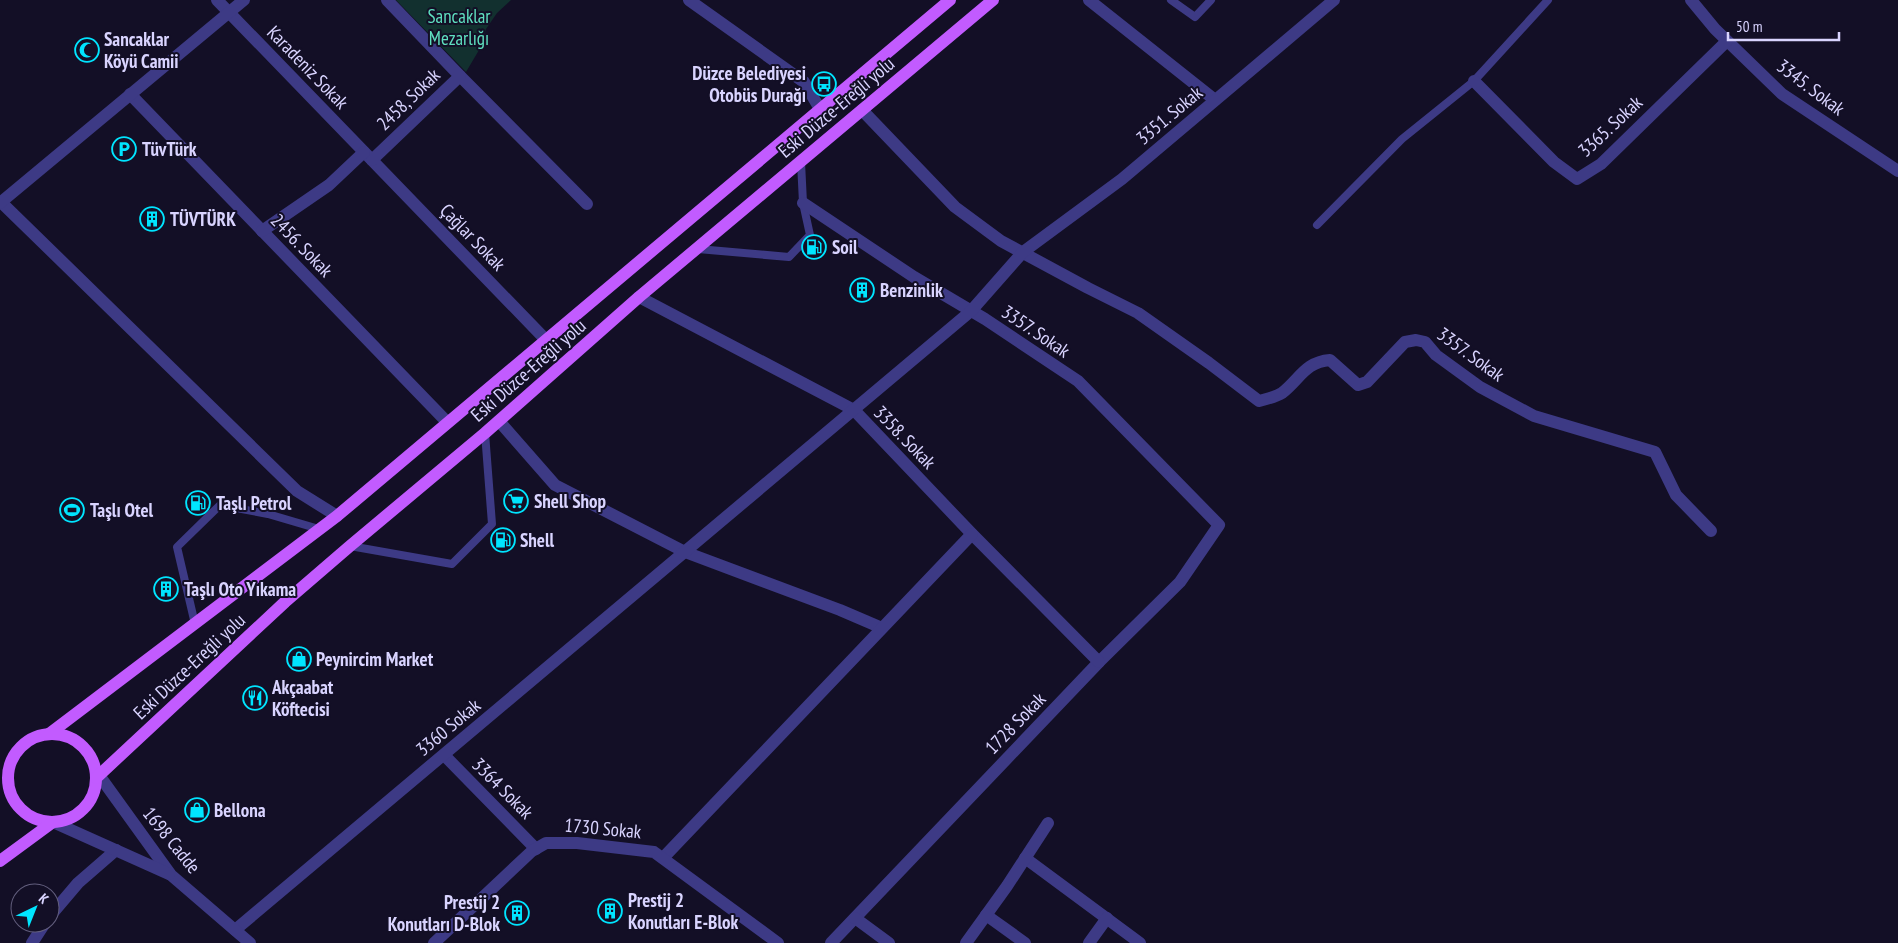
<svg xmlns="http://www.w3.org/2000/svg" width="1898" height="943" font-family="'PT Sans Narrow',sans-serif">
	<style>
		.green { fill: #12302f }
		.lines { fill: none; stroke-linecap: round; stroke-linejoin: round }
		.service { stroke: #3d3a85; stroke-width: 8 }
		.minor { stroke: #3d3a85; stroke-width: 12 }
		.tertiary { stroke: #3d3a85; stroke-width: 12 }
		.primary { stroke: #c25bff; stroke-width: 12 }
		.labels { text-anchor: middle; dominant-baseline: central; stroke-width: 4; stroke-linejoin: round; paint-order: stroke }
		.park-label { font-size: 19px; fill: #5fe0c0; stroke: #130f26 }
		.poi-label { font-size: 19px; font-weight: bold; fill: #d9d4ff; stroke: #130f26; text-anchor: start }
		.street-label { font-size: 19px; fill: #d9d4ff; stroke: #130f26 }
	</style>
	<rect width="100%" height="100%" fill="#130f26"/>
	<path class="green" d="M396,0H511L497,13L486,29L482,45L466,72Z"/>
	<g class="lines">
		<g class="service">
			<path d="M1171,0L1195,17L1211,0"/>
			<path d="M1317,225L1402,139L1474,81L1548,0"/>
			<path d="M698,249L789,257L810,235L803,203L801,162"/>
			<path d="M350,546L452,564L492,524L485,433"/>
			<path d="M195,624L177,547L220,505L268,514L319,529"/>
		</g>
		<g class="minor">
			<path d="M217,0L546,340"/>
			<path d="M1089,0L1215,100"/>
			<path d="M1691,0L1715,29L1782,94L1898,171"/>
			<path d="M460,76L587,204"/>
			<path d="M1474,81L1554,162L1577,179L1601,164L1727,41"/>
			<path d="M130,94L447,422"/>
			<path d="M862,110L955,207L1001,241L1088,288L1138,313L1209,363L1259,401C1266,399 1276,397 1282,393C1300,379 1305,362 1330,360L1358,385L1367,382L1405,342L1416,340L1425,342L1436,355L1480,387L1534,416L1655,452L1676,495L1711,531"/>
			<path d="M372,160L460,76L387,0"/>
			<path d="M1,202L297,491L337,516"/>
			<path d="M803,203L914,277L985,319L1078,381L1219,525L1180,582L1099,662L831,943"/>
			<path d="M262,231L329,185L364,152"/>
			<path d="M639,297L854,410L972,534L1099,662"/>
			<path d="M499,421L555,485L685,552L840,610L882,628"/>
			<path d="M444,755L536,849"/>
			<path d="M663,858L972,534"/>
			<path d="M1025,858L1140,943"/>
			<path d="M986,915L1025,943"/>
			<path d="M50,916L78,883L116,850"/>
			<path d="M855,918L889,943"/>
			<path d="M235,930L971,311L1023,252L1122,179L1334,0"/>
			<path d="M32,943L45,923"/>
			<path d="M434,943L532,851L546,843H577L654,852L778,943"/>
			<path d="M966,943L1007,886L1048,823"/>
			<path d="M1089,943L1107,918"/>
		</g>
		<g class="tertiary">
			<path d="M689,0L804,82L820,109"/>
			<path d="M0,203L244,0"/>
			<path d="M96,771L171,875L250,943"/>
			<path d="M53,822L169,874"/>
		</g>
		<g class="primary">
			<path d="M49,734L337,516L950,0"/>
			<circle cx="52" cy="778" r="44"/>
			<path d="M96,778L285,602L350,546L485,433L639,297L993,0"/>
			<path d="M0,861L53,822"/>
		</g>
	</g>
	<defs>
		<g id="mosque-ring" transform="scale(1.25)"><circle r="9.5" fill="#130f26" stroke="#00e5ff" stroke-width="1.5"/><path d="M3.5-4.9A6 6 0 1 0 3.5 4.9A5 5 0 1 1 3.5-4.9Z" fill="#00e5ff"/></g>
		<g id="bus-ring" transform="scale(1.25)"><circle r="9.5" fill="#130f26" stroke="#00e5ff" stroke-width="1.5"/><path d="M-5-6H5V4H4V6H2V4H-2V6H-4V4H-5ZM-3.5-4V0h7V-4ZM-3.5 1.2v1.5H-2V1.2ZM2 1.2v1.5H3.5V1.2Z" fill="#00e5ff"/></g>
		<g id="parking-ring" transform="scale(1.25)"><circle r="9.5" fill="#130f26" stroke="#00e5ff" stroke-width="1.5"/><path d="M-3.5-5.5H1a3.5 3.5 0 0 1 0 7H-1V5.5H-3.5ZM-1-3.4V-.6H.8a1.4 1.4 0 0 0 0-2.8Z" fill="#00e5ff"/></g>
		<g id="building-ring" transform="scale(1.25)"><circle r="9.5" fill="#130f26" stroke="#00e5ff" stroke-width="1.5"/><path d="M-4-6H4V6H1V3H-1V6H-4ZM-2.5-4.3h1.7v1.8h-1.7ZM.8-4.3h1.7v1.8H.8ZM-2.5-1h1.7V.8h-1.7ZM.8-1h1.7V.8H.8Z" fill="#00e5ff"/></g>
		<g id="fuel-ring" transform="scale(1.25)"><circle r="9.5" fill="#130f26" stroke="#00e5ff" stroke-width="1.5"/><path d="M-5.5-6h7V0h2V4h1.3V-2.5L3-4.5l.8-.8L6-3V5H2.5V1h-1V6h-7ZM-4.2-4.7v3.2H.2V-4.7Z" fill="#00e5ff"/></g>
		<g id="supermarket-ring" transform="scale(1.25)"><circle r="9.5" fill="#130f26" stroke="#00e5ff" stroke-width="1.5"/><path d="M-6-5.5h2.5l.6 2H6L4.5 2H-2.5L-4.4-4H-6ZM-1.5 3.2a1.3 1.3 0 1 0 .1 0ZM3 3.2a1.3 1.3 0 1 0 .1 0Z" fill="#00e5ff"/></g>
		<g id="stadium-ring" transform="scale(1.25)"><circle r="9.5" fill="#130f26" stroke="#00e5ff" stroke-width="1.5"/><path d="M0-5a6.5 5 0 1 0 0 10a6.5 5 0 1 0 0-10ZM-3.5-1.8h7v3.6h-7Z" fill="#00e5ff"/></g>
		<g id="shop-ring" transform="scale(1.25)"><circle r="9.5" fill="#130f26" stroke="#00e5ff" stroke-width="1.5"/><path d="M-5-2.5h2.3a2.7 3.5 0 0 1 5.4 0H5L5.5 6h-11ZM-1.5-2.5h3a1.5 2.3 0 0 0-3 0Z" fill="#00e5ff"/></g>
		<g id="restaurant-ring" transform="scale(1.25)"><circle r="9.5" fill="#130f26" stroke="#00e5ff" stroke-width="1.5"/><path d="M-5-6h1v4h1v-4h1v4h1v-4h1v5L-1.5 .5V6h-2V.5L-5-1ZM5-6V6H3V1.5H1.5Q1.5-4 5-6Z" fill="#00e5ff"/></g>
	</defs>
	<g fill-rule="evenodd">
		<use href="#mosque-ring" x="87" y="50"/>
		<use href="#bus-ring" x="824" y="84"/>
		<use href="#parking-ring" x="124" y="149"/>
		<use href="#building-ring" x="152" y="219"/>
		<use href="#fuel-ring" x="814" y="247"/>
		<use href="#building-ring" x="862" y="290"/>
		<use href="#supermarket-ring" x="516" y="501"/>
		<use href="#fuel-ring" x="198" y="503"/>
		<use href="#stadium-ring" x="72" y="510"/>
		<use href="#fuel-ring" x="503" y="540"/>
		<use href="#building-ring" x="166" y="589"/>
		<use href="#shop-ring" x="299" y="659"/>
		<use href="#restaurant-ring" x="255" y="698"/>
		<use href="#shop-ring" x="197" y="810"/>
		<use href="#building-ring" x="610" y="911"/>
		<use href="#building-ring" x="517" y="913"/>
	</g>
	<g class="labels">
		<g class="park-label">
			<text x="459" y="16">Sancaklar<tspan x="459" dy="22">Mezarlığı</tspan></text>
		</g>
		<g class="poi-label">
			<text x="104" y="39">Sancaklar<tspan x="104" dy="22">Köyü Camii</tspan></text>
			<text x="806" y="73" text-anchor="end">Düzce Belediyesi<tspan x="806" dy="22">Otobüs Durağı</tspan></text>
			<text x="142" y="149">TüvTürk</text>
			<text x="170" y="219">TÜVTÜRK</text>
			<text x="832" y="247">Soil</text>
			<text x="880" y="290">Benzinlik</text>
			<text x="534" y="501">Shell Shop</text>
			<text x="216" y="503">Taşlı Petrol</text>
			<text x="90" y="510">Taşlı Otel</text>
			<text x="520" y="540">Shell</text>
			<text x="184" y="589">Taşlı Oto Yıkama</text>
			<text x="316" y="659">Peynircim Market</text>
			<text x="272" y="687">Akçaabat<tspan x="272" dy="22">Köftecisi</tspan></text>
			<text x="214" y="810">Bellona</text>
			<text x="628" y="900">Prestij 2<tspan x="628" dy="22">Konutları E-Blok</tspan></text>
			<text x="500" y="902" text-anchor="end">Prestij 2<tspan x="500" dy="22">Konutları D-Blok</tspan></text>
		</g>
		<g class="street-label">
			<text transform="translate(308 67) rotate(46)">Karadeniz Sokak</text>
			<text transform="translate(1811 87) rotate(37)">3345. Sokak</text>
			<text transform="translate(408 99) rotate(-44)">2458, Sokak</text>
			<text transform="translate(836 107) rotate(-40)">Eski Düzce-Ereğli yolu</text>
			<text transform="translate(1169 115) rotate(-40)">3351. Sokak</text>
			<text transform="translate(1610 126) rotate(-43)">3365. Sokak</text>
			<text transform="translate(473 237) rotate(46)">Çağlar Sokak</text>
			<text transform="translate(302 245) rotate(46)">2456. Sokak</text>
			<text transform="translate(1036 331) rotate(34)">3357. Sokak</text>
			<text transform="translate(1471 354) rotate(36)">3357. Sokak</text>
			<text transform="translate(528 370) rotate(-41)">Eski Düzce-Ereğli yolu</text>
			<text transform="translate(905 437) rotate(46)">3358. Sokak</text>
			<text transform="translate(189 666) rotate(-43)">Eski Düzce-Ereğli yolu</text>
			<text transform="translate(1015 723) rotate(-46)">1728 Sokak</text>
			<text transform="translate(448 727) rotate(-40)">3360 Sokak</text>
			<text transform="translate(503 788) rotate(45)">3364 Sokak</text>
			<text transform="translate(603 828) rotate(5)">1730 Sokak</text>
			<text transform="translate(172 840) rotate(51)">1698 Cadde</text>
		</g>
	</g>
	<g transform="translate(35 908) rotate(43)"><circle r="24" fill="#130f26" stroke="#625e7d"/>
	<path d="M0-4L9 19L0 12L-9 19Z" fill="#00e5ff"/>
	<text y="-8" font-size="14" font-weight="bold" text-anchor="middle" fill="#d9d4ff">K</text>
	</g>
	<path d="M1728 32v8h111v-8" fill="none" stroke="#d9d4ff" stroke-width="2.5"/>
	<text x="1736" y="32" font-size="15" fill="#d9d4ff" stroke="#130f26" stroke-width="4" paint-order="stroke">50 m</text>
</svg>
